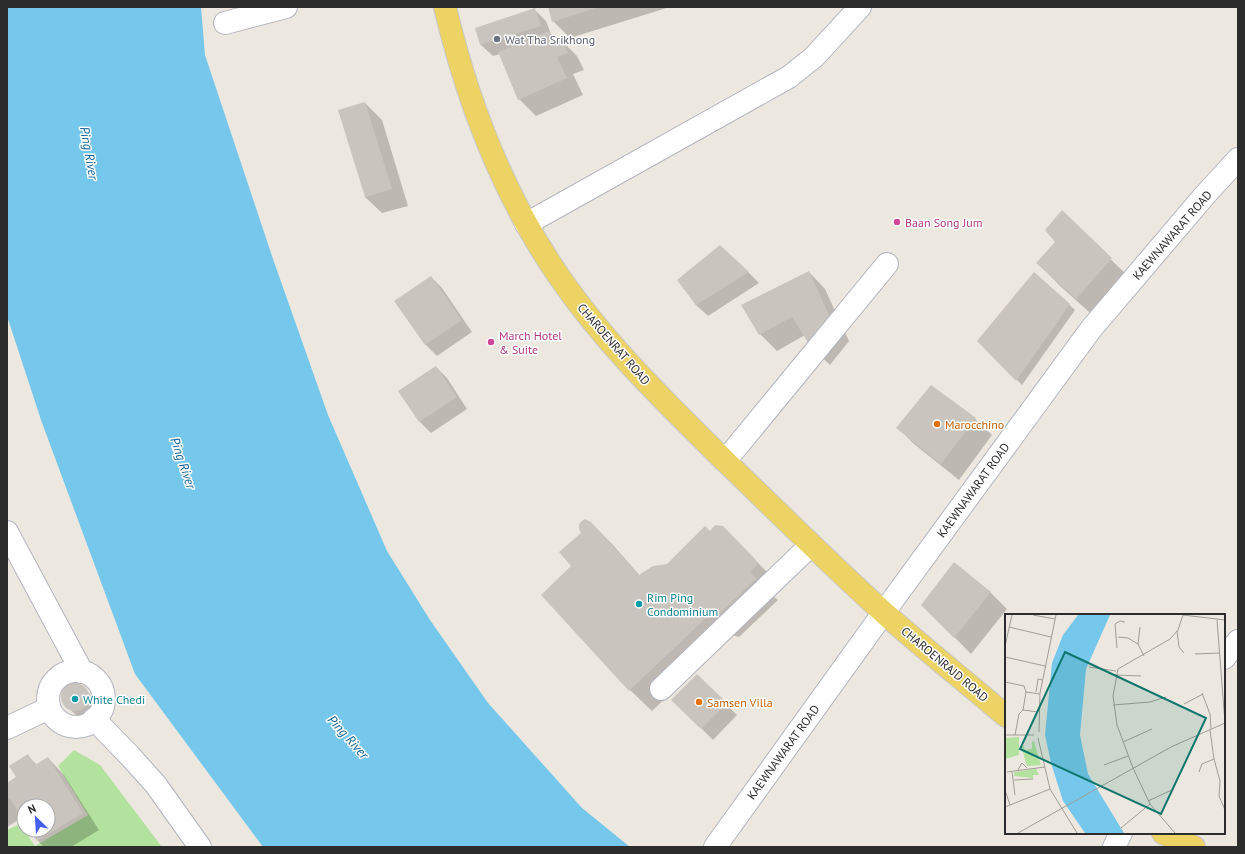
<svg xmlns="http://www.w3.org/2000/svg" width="1245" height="854" font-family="'PT Sans',sans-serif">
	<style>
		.green { fill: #b2e29d }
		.water { fill: #75c7eb }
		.shadow { fill: #0003 }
		.building { fill: #c9c4be }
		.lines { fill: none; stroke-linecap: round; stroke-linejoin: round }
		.minor-casing { stroke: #b2b4bf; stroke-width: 24 }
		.major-casing { stroke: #c8c8c8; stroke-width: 24 }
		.minor { stroke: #fff; stroke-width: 22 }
		.major { stroke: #edd364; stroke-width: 22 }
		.worship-dot { fill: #6b7280; stroke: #fff; stroke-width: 1.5 }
		.hotel-dot { fill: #d1479c; stroke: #fff; stroke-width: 1.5 }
		.food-dot { fill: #e8710a; stroke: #fff; stroke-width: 1.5 }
		.culture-dot { fill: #0f9aa8; stroke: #fff; stroke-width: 1.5 }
		.labels { text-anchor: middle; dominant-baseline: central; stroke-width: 3; stroke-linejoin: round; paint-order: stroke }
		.worship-label { font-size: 12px; fill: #5b616d; stroke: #fff; text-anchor: start }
		.hotel-label { font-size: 12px; fill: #b23c85; stroke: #fff; text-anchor: start }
		.street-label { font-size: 12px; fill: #2c2c2c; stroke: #fff }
		.food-label { font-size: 12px; fill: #c56008; stroke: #fff; text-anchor: start }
		.culture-label { font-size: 12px; fill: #0d838f; stroke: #fff; text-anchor: start }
		.water-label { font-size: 13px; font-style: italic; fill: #12659a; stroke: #fff }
		.inset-road { fill: none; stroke: #a09d97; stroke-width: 1 }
		.view { fill: #0f766e; fill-opacity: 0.15; stroke: #0f766e; stroke-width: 2 }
		.inset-edge { fill: none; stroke: #2c2c2c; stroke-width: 2 }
	</style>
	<rect width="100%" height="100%" fill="#ede8df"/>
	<path class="green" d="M74,750L100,765L162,847H7V830L20,824L35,846L88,815L58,766Z"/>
	<path class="water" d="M7,7H201L205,55L273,259L328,415L387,551L430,620L488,703L582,808L630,847H263L135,674L41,420L7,316Z"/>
	<g class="shadow">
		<path d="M549,7H670L570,38L553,21Z"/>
		<path d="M535,10L546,21L551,34L558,41L560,39L577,56L584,70L573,74L583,95L536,116L519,99L500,54L493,56L481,45L476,29Z"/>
		<path d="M365,103L382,120L408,206L382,213L365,197Z"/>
		<path d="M1062,212L1133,281L1098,320L1059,285L1038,263L1057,242Z"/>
		<path d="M748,272L759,283L708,316L696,305L678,280Z"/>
		<path d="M809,272L825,289L849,341L830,365L813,349L805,335L777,351L760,334Z"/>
		<path d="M1035,273L1075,310L1022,385L978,341Z"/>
		<path d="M431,277L442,288L472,332L437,356L426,345L396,301Z"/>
		<path d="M436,367L447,378L467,409L431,433L420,422L399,391Z"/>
		<path d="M975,419L992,435L959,480L914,444L898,428Z"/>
		<path d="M591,523L613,545L640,576L668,565L710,532L722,527L777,582L771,594L778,600L739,637L732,635L652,711L630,690L572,566L583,533Z"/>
		<path d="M954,564L991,593L1007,609L971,654L923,605Z"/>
		<path d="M697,675L737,715L713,740L673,700Z"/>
		<path d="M77,685L85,689L91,695L94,703L91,711L88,714L80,716L76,715L64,704L63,696L64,692L69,686Z"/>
		<path d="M28,756L37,765L48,758L64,775L99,830L71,847H44L38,841L31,830H48V806H24V819L23,817L7,827V781L8,783L17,777Z"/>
	</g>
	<g class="building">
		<path d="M548,7H599L552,22Z"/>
		<path d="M535,8L541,26L480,45L475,28Z"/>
		<path d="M549,31L554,42L561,38L568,53L557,57L567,78L518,100L498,52Z"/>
		<path d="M365,102L392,189L365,197L338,110Z"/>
		<path d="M1062,210L1112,258L1076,299L1036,263L1055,242L1045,230Z"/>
		<path d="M720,245L749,272L696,305L677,280Z"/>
		<path d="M809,271L833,324L812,349L792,317L759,335L741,305Z"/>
		<path d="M1034,272L1070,304L1016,381L977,341Z"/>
		<path d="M431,276L462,320L425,345L394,301Z"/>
		<path d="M436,366L457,397L419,422L398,391Z"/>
		<path d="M931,385L976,418L941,464L896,428Z"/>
		<path d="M585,519L591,522L639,575L653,566L667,564L705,526L710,531L715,525L723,526L755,559L757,565L750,572L757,578L717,616L710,614L629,691L541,595L571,566L559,552L581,533L579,529V524L582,521Z"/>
		<path d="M954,562L991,592L954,638L921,605Z"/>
		<path d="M697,674L727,703L701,729L671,700Z"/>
		<circle cx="75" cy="697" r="14"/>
		<path d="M28,754L35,765L48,757L83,813L37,841L30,830H48V806H24V821L10,798L7,800V783L16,777L9,766Z"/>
	</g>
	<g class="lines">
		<g class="minor-casing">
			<g id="minor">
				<path d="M225,23L286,7"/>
				<path d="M526,224L789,77L814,57L860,7"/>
				<path d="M725,461L887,264"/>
				<path d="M7,532L82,672"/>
				<path d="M1224,658L1238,641"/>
				<circle cx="76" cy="699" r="28"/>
				<path d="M661,689L811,545"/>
				<path d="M94,719L130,756L156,785L200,847"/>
				<path d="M7,728L49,708"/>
				<path d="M715,847L884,612L1091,329L1205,195L1238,159"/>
				<path d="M1114,847L1121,833"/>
			</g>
		</g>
		<g class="major-casing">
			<g id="major">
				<path d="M445,7C466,96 500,186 550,263C598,337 662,399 725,461C777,511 828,562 882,611C922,647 965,681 1006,716"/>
				<path d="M1163,833L1194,847"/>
			</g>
		</g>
		<use href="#minor" class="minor"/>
		<use href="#major" class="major"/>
	</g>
	<circle class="worship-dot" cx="497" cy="39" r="4"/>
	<g class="hotel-dot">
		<circle cx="897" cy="222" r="4"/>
		<circle cx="491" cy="342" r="4"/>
	</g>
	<g class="food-dot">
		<circle cx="937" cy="424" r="4"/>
		<circle cx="699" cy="702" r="4"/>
	</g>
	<g class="culture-dot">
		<circle cx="639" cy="604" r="4"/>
		<circle cx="75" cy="699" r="4"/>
	</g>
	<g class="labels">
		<g class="worship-label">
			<text x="505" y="39">Wat Tha Srikhong</text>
		</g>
		<g class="hotel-label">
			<text x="905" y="222">Baan Song Jum</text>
			<text x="499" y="335">March Hotel<tspan x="499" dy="14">&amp; Suite</tspan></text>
		</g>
		<g class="street-label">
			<text transform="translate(1172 235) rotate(-49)">KAEWNAWARAT ROAD</text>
			<text transform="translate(614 344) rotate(49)">CHAROENRAT ROAD</text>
			<text transform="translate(973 490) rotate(-54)">KAEWNAWARAT ROAD</text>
			<text transform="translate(945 664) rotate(40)">CHAROENRAJD ROAD</text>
			<text transform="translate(783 752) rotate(-54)">KAEWNAWARAT ROAD</text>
		</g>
		<g class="food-label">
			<text x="945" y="424">Marocchino</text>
			<text x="707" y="702">Samsen Villa</text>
		</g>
		<g class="culture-label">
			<text x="647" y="597">Rim Ping<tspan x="647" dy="14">Condominium</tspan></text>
			<text x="83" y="699">White Chedi</text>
		</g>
		<g class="water-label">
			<text transform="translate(89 153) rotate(80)">Ping River</text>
			<text transform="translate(183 463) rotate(71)">Ping River</text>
			<text transform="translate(348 737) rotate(48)">Ping River</text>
		</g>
	</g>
	<g transform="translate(1005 614)">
		<rect width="220" height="220" fill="#ede8df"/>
		<path d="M14,123V141L0,145V124ZM29,127L36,151L22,152L16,132H19L20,136L27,135V128ZM31,155L34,161H28V164L9,162V158Z" fill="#b2e29d"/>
		<path d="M73,1H105L81,55L75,121L83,160L119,219H80L58,187L46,149L40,121L47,49L58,21Z" fill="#75c7eb"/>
		<path class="inset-road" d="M28,1L50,5M178,1L220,6M212,6L220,109M4,13L46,23M172,17L174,33L179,39M113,23L123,24L133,30L139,42M133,30L135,13M0,32L7,1M112,34L110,10L115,7L120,8M190,40L214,39M0,43L40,52M84,53L111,57M110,61L136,62M0,68L19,72L21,78M31,78L33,65L37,66M197,79L205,100L206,115M179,90L198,80M108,91L145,88L161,83M33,98L18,96L21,78L35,80M205,116L209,145L215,167L214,182L220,196M34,118L35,79L51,1M0,121H29M10,121L14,100L18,96M33,124L45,175L72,219M118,128L147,115M99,151L123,142M13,156L17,149L22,154M2,158L40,153M7,158L10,181M194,158L197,150L209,145M9,166L28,165M0,176L5,191M143,187L169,175M0,193L45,175M116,214L145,190M13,219L166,133L220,109M170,219L145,190L128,154L112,111L108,82L113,55L165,25L173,16L178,1"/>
		<path class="view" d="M60,38L201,104L156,200L15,135Z"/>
		<rect width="220" height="220" class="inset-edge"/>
	</g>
	<rect width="1245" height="854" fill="none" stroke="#2c2c2c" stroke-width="16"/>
	<g transform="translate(36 818) rotate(335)"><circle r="19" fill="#ffffff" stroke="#ababab"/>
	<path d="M0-3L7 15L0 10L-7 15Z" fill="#445ef5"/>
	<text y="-6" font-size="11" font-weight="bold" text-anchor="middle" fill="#2c2c2c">N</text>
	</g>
</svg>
